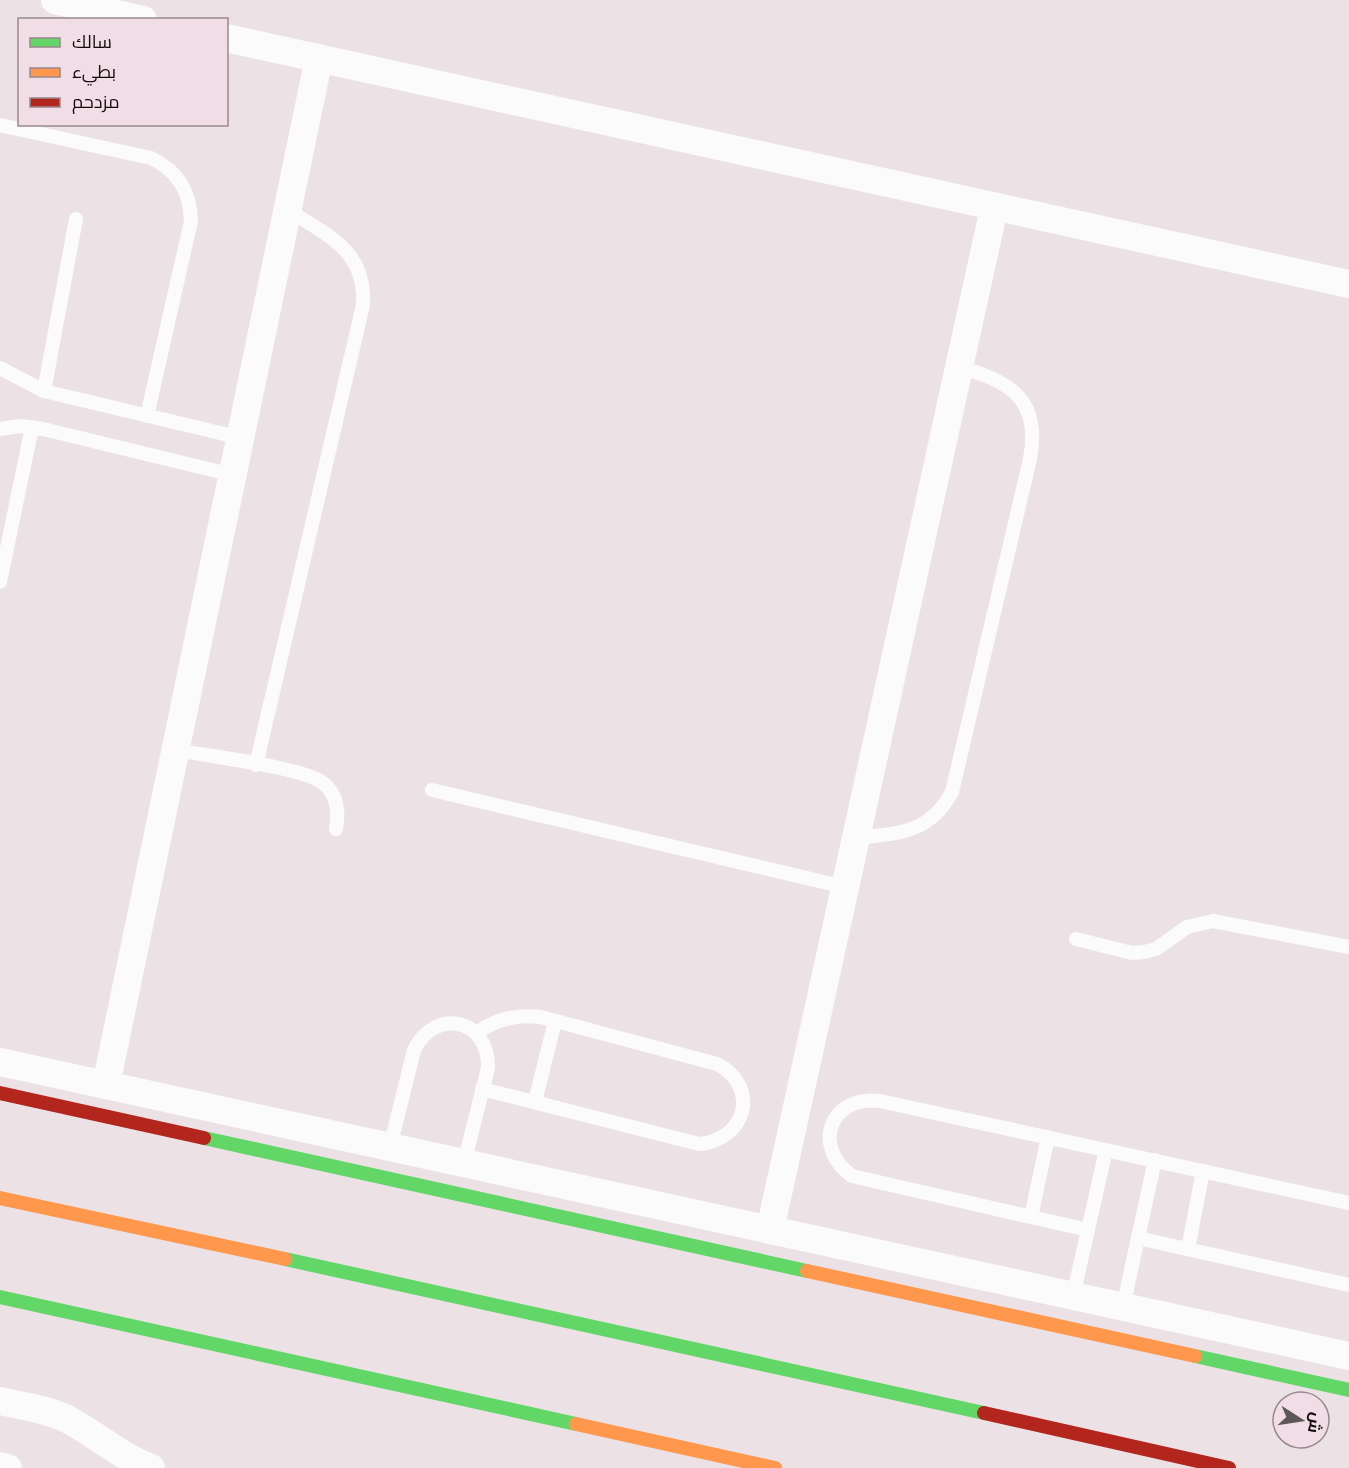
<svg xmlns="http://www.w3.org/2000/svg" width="1349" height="1468" font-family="'PT Serif',Cairo,serif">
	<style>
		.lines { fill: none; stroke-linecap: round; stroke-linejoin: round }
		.lane { stroke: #fcfbfb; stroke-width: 14 }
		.street { stroke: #fcfbfb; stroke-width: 28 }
		.fast { stroke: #63d668; stroke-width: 14 }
		.slow { stroke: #ff974d; stroke-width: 14 }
		.jam { stroke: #b3261e; stroke-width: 14 }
	</style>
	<rect width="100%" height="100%" fill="#ece2e6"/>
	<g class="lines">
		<g class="lane">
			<path d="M0,125L151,158C178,171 190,191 191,221L147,416"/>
			<path d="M0,368L44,391L241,438"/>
			<path d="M44,391L76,219"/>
			<path d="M0,429L21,426L43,429L233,475"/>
			<path d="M0,582L32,427"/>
			<path d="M176,750C206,756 303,767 323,783C337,794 339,812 336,829"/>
			<path d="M256,765L363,305C366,250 328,236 288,210"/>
			<path d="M432,790L845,887"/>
			<path d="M856,838C899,833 929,834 952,792L1030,459C1041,399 1011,382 959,367"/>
			<path d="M1076,939L1132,953L1144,952L1156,949L1187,927L1213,921L1349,947"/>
			<path d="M476,1033C497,1019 516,1014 541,1017L717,1064C760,1086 747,1140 699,1144L482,1089"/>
			<path d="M535,1102L555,1021"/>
			<path d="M390,1147L414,1050C435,1007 489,1018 488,1068L464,1163"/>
			<path d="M1031,1217L1048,1137"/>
			<path d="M1088,1230L852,1176C811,1146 830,1095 880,1101L1349,1203"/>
			<path d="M1138,1238L1349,1285"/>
			<path d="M1188,1249L1203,1171"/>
			<path d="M1073,1296L1106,1150"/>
			<path d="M1123,1307L1155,1160"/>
		</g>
		<g class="street">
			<path d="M55,0L143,20"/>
			<path d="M226,38L1349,284"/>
			<path d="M0,1062L1349,1356"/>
			<path d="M106,1085L319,58"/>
			<path d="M770,1230L994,208"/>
			<path d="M0,1401C22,1406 46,1409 67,1419C97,1435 118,1455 151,1468"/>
			<path d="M0,1466L8,1468"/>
		</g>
		<g class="fast">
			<path d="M204,1138L807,1271"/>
			<path d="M285,1259L984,1413"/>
			<path d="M0,1297L576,1424"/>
			<path d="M1195,1356L1349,1390"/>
		</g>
		<g class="slow">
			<path d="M0,1198L285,1259"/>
			<path d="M807,1271L1195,1356"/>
			<path d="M576,1424L775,1468"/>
		</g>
		<g class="jam">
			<path d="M0,1093L204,1138"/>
			<path d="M984,1413L1229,1468"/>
		</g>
	</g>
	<rect x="18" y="18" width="210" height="108" fill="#f1dde5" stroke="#98898f" stroke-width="1.5"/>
	<rect x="30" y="38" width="30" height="9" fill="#63d668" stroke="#98898f" stroke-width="1.5"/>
	<text x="72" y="48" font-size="18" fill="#120c0e">سالك</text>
	<rect x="30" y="68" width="30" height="9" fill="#ff974d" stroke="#98898f" stroke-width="1.5"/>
	<text x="72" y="78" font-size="18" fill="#120c0e">بطيء</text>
	<rect x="30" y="98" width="30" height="9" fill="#b3261e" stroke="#98898f" stroke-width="1.5"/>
	<text x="72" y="108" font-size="18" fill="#120c0e">مزدحم</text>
	<g transform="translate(1301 1420) rotate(102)"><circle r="28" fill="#f1dde5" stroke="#98898f" stroke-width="1.5"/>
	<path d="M0-4.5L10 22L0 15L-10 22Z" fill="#5e575a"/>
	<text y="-9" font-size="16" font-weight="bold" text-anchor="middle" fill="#120c0e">ش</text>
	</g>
</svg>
